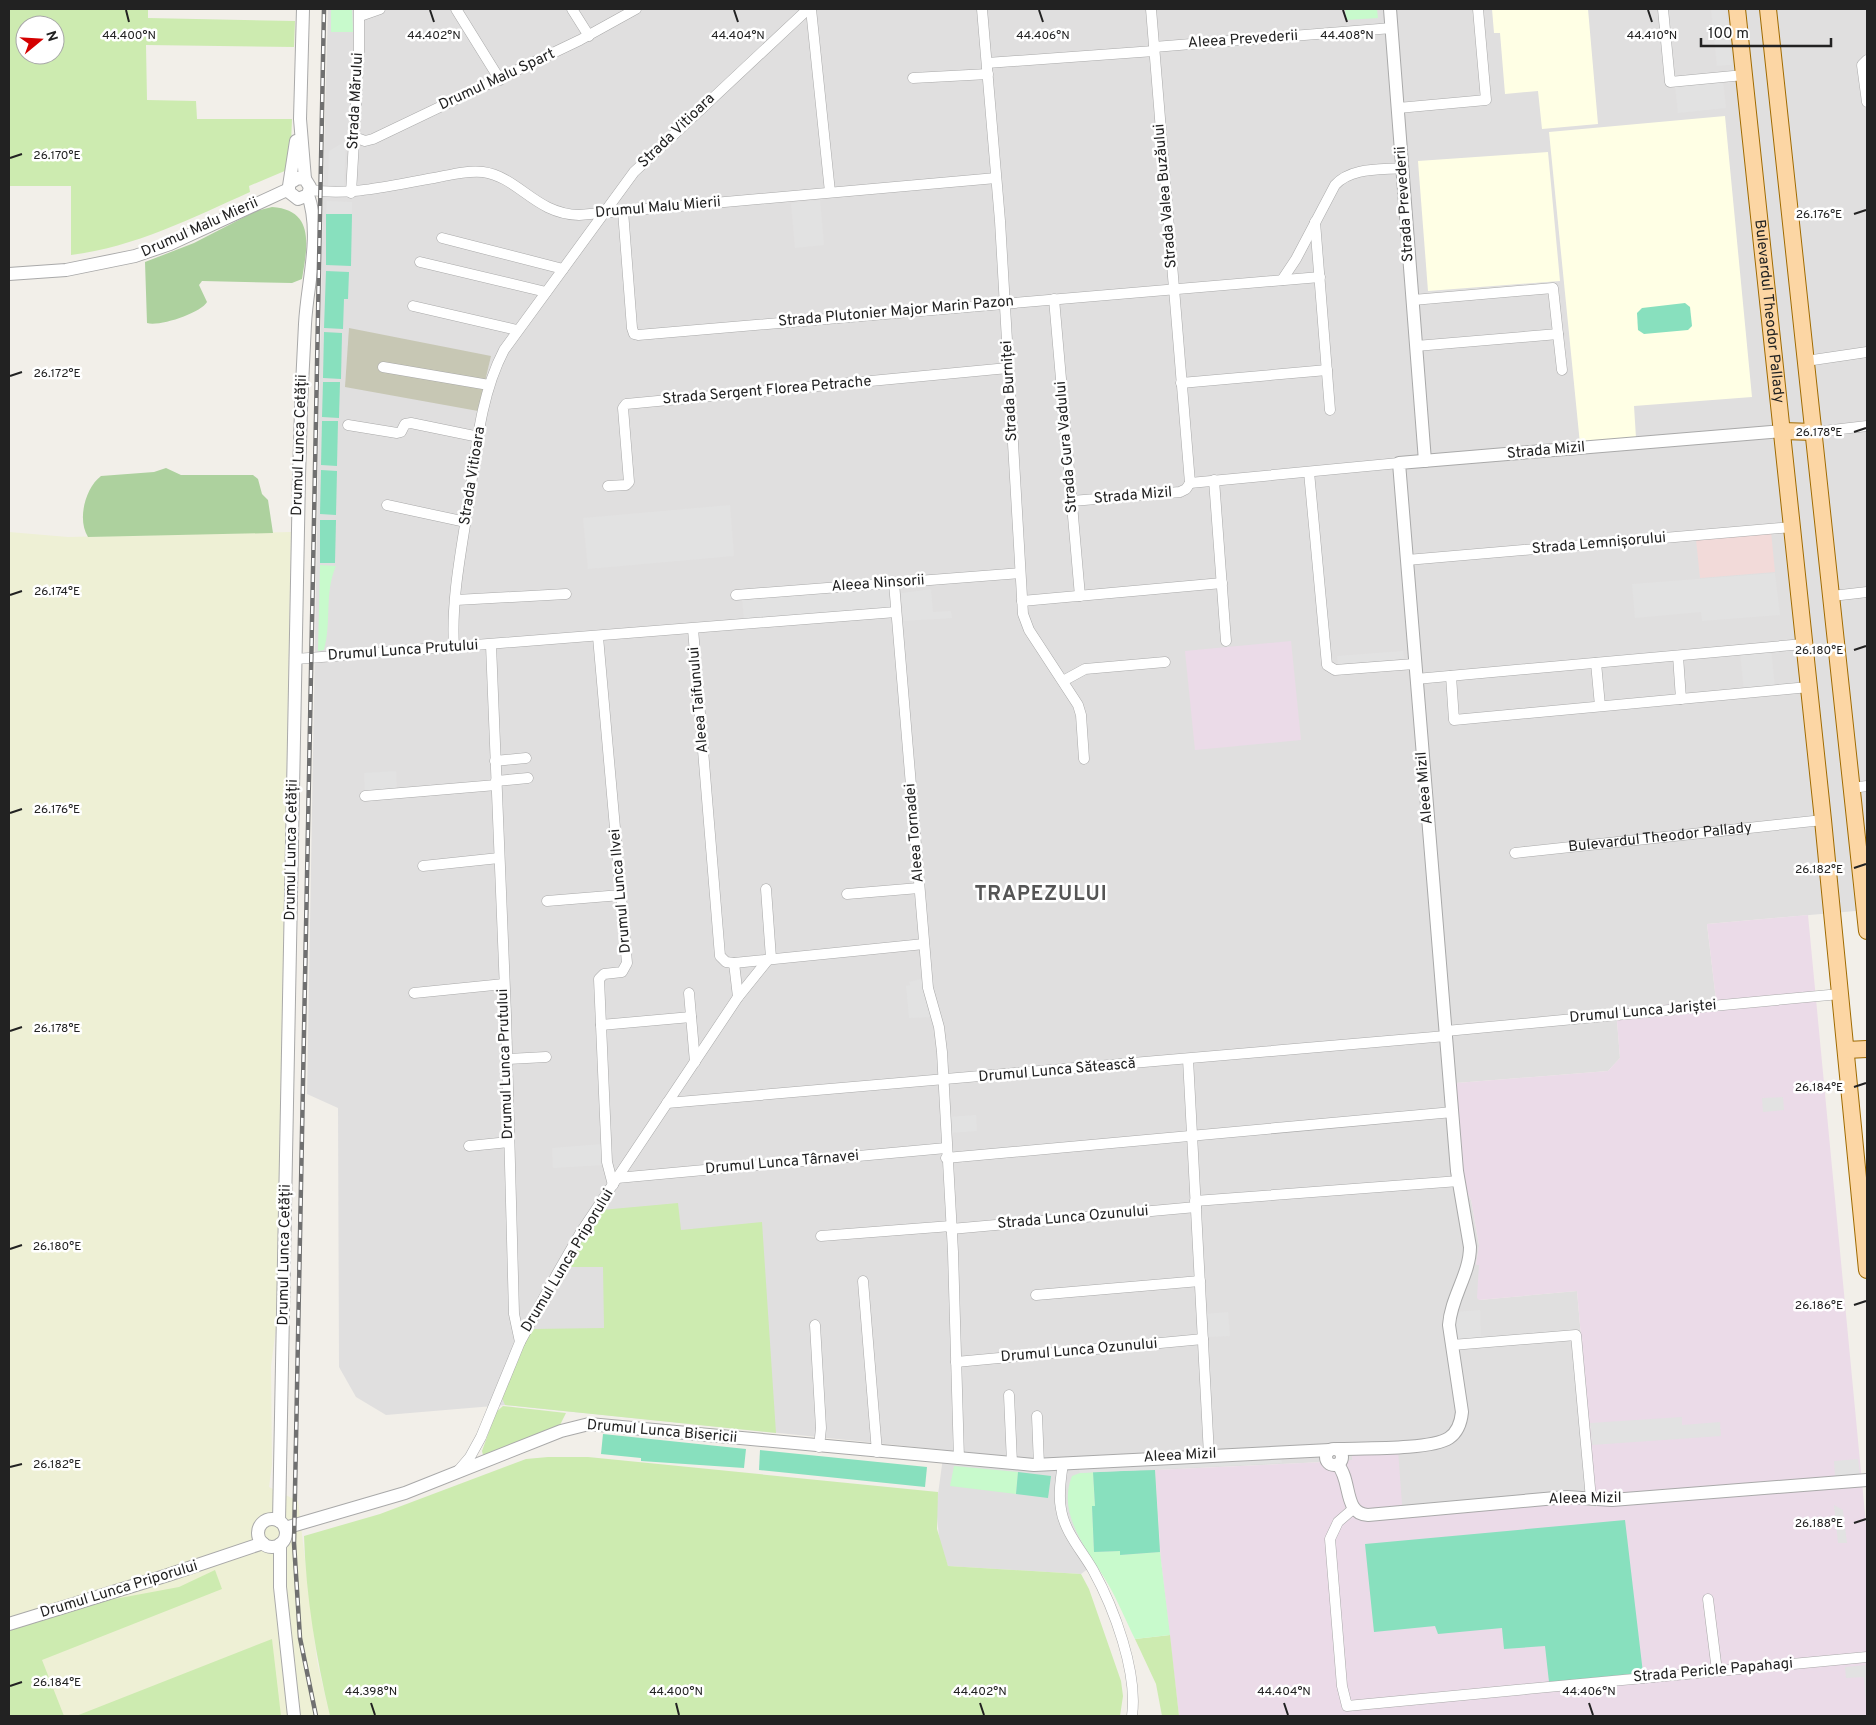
<svg xmlns="http://www.w3.org/2000/svg" width="1876" height="1725" font-family="Overpass,sans-serif">
	<style>
		.residential { fill: #e0dfdf }
		.commercial { fill: #f2dad9 }
		.industrial { fill: #ebdbe8 }
		.education { fill: #ffffe5 }
		.construction { fill: #c7c7b4 }
		.farmland { fill: #eef0d5 }
		.grass { fill: #cdebb0; fill-rule: evenodd }
		.forest { fill: #add19e }
		.park { fill: #c8facc }
		.pitch { fill: #88e0be }
		.parking { fill: #e2e2e2 }
		.lines { fill: none; stroke-linecap: round; stroke-linejoin: round }
		.minor-casing { stroke: #a9a9a9; stroke-width: 11 }
		.tertiary-casing { stroke: #a9a9a9; stroke-width: 14 }
		.primary-casing { stroke: #a06b00; stroke-width: 18 }
		.minor { stroke: #fff; stroke-width: 10 }
		.tertiary { stroke: #fff; stroke-width: 12 }
		.primary { stroke: #fcd6a4; stroke-width: 16 }
		.rail-casing { stroke: #707070; stroke-width: 4.5 }
		.rail { stroke: #fff; stroke-width: 2.5; stroke-dasharray: 8; stroke-linecap: butt }
		.ticks { fill: none; stroke: #222; stroke-width: 2 }
		.labels { text-anchor: middle; dominant-baseline: central; stroke-width: 5; stroke-linejoin: round; paint-order: stroke }
		.street-label { font-size: 15px; fill: #222; stroke: #fff }
		.district-label { font-size: 20px; font-weight: bold; letter-spacing: 1px; fill: #555; stroke: #fff }
		.ticks-label { font-size: 12px; text-anchor: middle; fill: #222; stroke: #fff; stroke-width: 5; stroke-linejoin: round; paint-order: stroke }
	</style>
	<rect width="100%" height="100%" fill="#f2efe9"/>
	<path class="residential" d="M328,9H1867V910L1707,924L1716,1000L1616,1009L1620,1058L1608,1071L1456,1083L1465,1189L1471,1200L1479,1246L1476,1264L1479,1265V1300L1577,1291L1596,1507L1571,1503L1402,1518L1352,1452V1460L1334,1468L1324,1462L1155,1470L1161,1562L1093,1565L1081,1574L948,1566L940,1545L936,1509L944,1450L505,1405L386,1415L356,1397L339,1367L338,1108L307,1094L323,187Z"/>
	<path class="commercial" d="M1771,532L1775,572L1700,578L1696,539Z"/>
	<g class="industrial">
		<path d="M1291,641L1301,740L1195,750L1185,651Z"/>
		<path d="M1808,915L1867,1535V1716H1179L1161,1562L1155,1470L1324,1462L1334,1468L1342,1465L1345,1460H1352V1452L1398,1450L1403,1518L1571,1503L1596,1507L1577,1291L1479,1300L1477,1298L1479,1265H1476L1479,1245L1471,1200L1465,1189L1456,1083L1608,1071L1620,1058L1616,1009L1716,1000L1707,924Z"/>
	</g>
	<g class="education">
		<path d="M1492,9H1588L1598,124L1542,129L1538,91L1505,94L1500,33H1494Z"/>
		<path d="M1725,116L1752,397L1634,406L1636,438L1580,444L1549,132Z"/>
		<path d="M1548,152L1560,281L1428,291L1418,161Z"/>
	</g>
	<path class="construction" d="M349,328L491,356L478,411L345,387Z"/>
	<path class="farmland" d="M9,532L68,537L291,532L276,1328L271,1366L272,1465L269,1487L298,1501L317,1661L330,1716H9Z"/>
	<g class="grass">
		<path d="M9,9H148V18L295,21L294,47L146,45L147,100L196,101L197,119H292L291,144L287,170L249,186L250,192C192,218 135,247 71,255V186H9ZM25,25H55V55H25Z"/>
		<path d="M678,1203L681,1230L762,1222L776,1433L505,1405L502,1398L531,1329L604,1328L603,1267H565L601,1210Z"/>
		<path d="M503,1406L566,1413L560,1425L483,1455L482,1451L496,1412Z"/>
		<path d="M548,1457H588L938,1492L937,1529L948,1566L1081,1574L1089,1589L1121,1681L1123,1696L1120,1716H330C316,1657 306,1597 304,1536L380,1514L526,1459Z"/>
		<path d="M215,1570L222,1589L42,1660L64,1716H9V1630L93,1603L179,1587Z"/>
		<path d="M1170,1635L1179,1716H1162L1156,1684L1135,1639Z"/>
		<path d="M272,1639L281,1716H76Z"/>
	</g>
	<g class="forest">
		<path d="M272,207C316,210 307,248 302,279L292,283L202,281L199,285L207,302C201,313 159,327 147,323L145,262L194,243L256,211Z"/>
		<path d="M166,468L181,475H253L258,479L262,494L268,500L273,533L88,537C77,520 85,488 101,476L154,472Z"/>
	</g>
	<g class="park">
		<path d="M331,9H352L353,32H331Z"/>
		<path d="M1345,9H1377L1378,18L1346,20Z"/>
		<path d="M320,565L336,566C324,593 332,621 324,650L318,651Z"/>
		<path d="M954,1466L1018,1472L1016,1494L950,1486Z"/>
		<path d="M1093,1472L1095,1506H1092L1094,1552L1120,1551L1121,1555L1160,1552L1170,1635L1135,1639C1126,1621 1118,1601 1108,1584C1089,1551 1056,1516 1072,1476L1080,1473Z"/>
	</g>
	<g class="pitch">
		<path d="M326,214H352L351,266L326,265Z"/>
		<path d="M326,271L349,272L348,299H344L343,329L324,328Z"/>
		<path d="M1685,303L1690,307L1692,326L1688,330L1644,334L1638,330L1637,313L1642,308Z"/>
		<path d="M324,332L342,333L341,379L323,378Z"/>
		<path d="M323,382H340L339,418L322,417Z"/>
		<path d="M322,421H338L337,466L321,465Z"/>
		<path d="M321,470L337,471L336,515L320,514Z"/>
		<path d="M320,520H336L335,563H320Z"/>
		<path d="M603,1434L746,1449L744,1468L641,1461V1458L601,1454Z"/>
		<path d="M760,1450L927,1467L925,1487L759,1470Z"/>
		<path d="M1155,1470L1160,1552L1120,1555V1551L1094,1552L1092,1506H1095L1093,1472Z"/>
		<path d="M1018,1472L1051,1476L1048,1498L1016,1494Z"/>
		<path d="M1625,1520L1643,1673L1549,1682L1545,1646L1504,1649L1502,1628L1438,1634L1435,1626L1374,1632L1365,1544Z"/>
	</g>
	<g class="parking">
		<path d="M1711,9H1726L1732,65L1717,66Z"/>
		<path d="M1723,81L1726,108L1678,113L1675,85Z"/>
		<path d="M346,141L344,186L328,185L329,151Z"/>
		<path d="M820,200L824,245L795,248L791,203Z"/>
		<path d="M327,201L352,202V214H326Z"/>
		<path d="M730,505L734,556L588,569L583,518Z"/>
		<path d="M1775,573L1780,615L1702,621L1701,612L1635,618L1632,584Z"/>
		<path d="M890,585L892,609L744,621L742,597Z"/>
		<path d="M931,589L933,612L951,611L952,618L903,621L901,593Z"/>
		<path d="M1771,649L1775,688L1744,691L1740,652Z"/>
		<path d="M1403,651L1404,659L1338,664L1337,656Z"/>
		<path d="M396,771L397,791L365,793L364,773Z"/>
		<path d="M925,978L935,1017L909,1018L906,986L910,985L909,982Z"/>
		<path d="M1783,1097L1784,1110L1763,1112L1762,1098Z"/>
		<path d="M976,1115L977,1131L949,1133L948,1117Z"/>
		<path d="M602,1144L604,1165L553,1168L552,1148Z"/>
		<path d="M1480,1310L1481,1340L1455,1342V1312Z"/>
		<path d="M1228,1312L1230,1336L1206,1337L1205,1314Z"/>
		<path d="M1682,1417V1425L1720,1422L1721,1436L1592,1445L1590,1423Z"/>
		<path d="M1281,1458L1282,1463L1080,1473L1078,1465Z"/>
		<path d="M1858,1459L1860,1475L1835,1477L1834,1461Z"/>
		<path d="M1834,1505L1843,1510L1847,1543H1838Z"/>
		<path d="M1867,1665V1715L1864,1677L1846,1678L1845,1667Z"/>
	</g>
	<g class="lines">
		<g class="minor-casing">
			<g id="minor">
				<path d="M456,9L500,80"/>
				<path d="M572,9L589,36"/>
				<path d="M811,9L830,192"/>
				<path d="M982,9L1000,221L1023,614L1029,630L1078,705L1081,715L1084,759"/>
				<path d="M1151,9L1190,483"/>
				<path d="M1663,9L1670,82L1744,75"/>
				<path d="M360,16L380,9"/>
				<path d="M1154,47L1392,28"/>
				<path d="M1867,60L1862,65L1867,102"/>
				<path d="M987,63L1154,51"/>
				<path d="M913,78L988,74"/>
				<path d="M1398,108L1486,100L1478,9"/>
				<path d="M354,137L365,141L373,139L580,40L636,9"/>
				<path d="M310,190C353,196 392,185 434,178C450,175 467,170 483,172C519,177 535,214 579,215L996,178"/>
				<path d="M351,193L359,52V9"/>
				<path d="M623,211L632,328L634,334L638,335L1320,277"/>
				<path d="M1315,222L1330,410"/>
				<path d="M442,238L563,269"/>
				<path d="M420,262L546,292"/>
				<path d="M1282,280L1296,259L1335,185C1351,167 1380,170 1403,168"/>
				<path d="M1054,299L1080,596"/>
				<path d="M1413,300L1553,288L1558,334L1416,346"/>
				<path d="M413,306L517,330"/>
				<path d="M1558,334L1562,370"/>
				<path d="M1806,361L1867,352"/>
				<path d="M383,367L489,385"/>
				<path d="M1181,383L1327,370"/>
				<path d="M348,425L397,433L401,432L405,424L411,423L479,437"/>
				<path d="M1815,432L1867,426"/>
				<path d="M1309,472L1327,665L1335,670L1414,664"/>
				<path d="M1214,480L1226,641"/>
				<path d="M1190,483L1399,463"/>
				<path d="M608,486L626,485L629,482L623,408L626,404L1008,368"/>
				<path d="M1072,501L1180,492L1186,489L1190,483"/>
				<path d="M387,505L466,522"/>
				<path d="M1407,560L1792,527"/>
				<path d="M894,583L928,988L939,1027L942,1052L953,1252L959,1459"/>
				<path d="M736,595L1020,573"/>
				<path d="M1832,596L1867,592"/>
				<path d="M456,600L566,594"/>
				<path d="M1022,601L1222,583"/>
				<path d="M693,629L720,956L726,962L734,963L924,944"/>
				<path d="M598,637L627,963L622,972L604,974L599,979L607,1162L613,1185"/>
				<path d="M491,645L506,1015L514,1314L520,1342"/>
				<path d="M454,647C451,601 461,552 468,506C476,454 479,398 504,350L634,172L808,9"/>
				<path d="M1678,656L1681,699"/>
				<path d="M296,659L896,612"/>
				<path d="M1596,663L1600,706"/>
				<path d="M1451,676L1454,720L1809,687"/>
				<path d="M1416,679L1804,644"/>
				<path d="M1063,681L1085,669L1165,662"/>
				<path d="M495,761L526,758"/>
				<path d="M496,781L528,778"/>
				<path d="M1852,788L1867,786"/>
				<path d="M365,796L496,785"/>
				<path id="s1" d="M1515,853L1823,820"/>
				<path d="M423,866L499,858"/>
				<path d="M766,889L771,958"/>
				<path d="M847,894L919,888"/>
				<path d="M547,901L621,895"/>
				<path d="M734,963L738,997"/>
				<path d="M414,993L504,984"/>
				<path d="M689,993L695,1062"/>
				<path d="M601,1025L691,1017"/>
				<path d="M1446,1031L1840,994"/>
				<path d="M507,1059L546,1057"/>
				<path d="M1188,1059L1209,1455"/>
				<path d="M667,1103L1446,1036"/>
				<path d="M469,1146L509,1142"/>
				<path d="M946,1158L1453,1112"/>
				<path d="M617,1178L946,1148"/>
				<path d="M1195,1201L1459,1181"/>
				<path d="M951,1229L1196,1207"/>
				<path d="M821,1236L951,1226"/>
				<path d="M863,1281L877,1452"/>
				<path d="M1036,1295L1200,1281"/>
				<path d="M815,1325L821,1428L819,1447"/>
				<path d="M1452,1345L1576,1335L1591,1499"/>
				<path d="M956,1362L1203,1339"/>
				<path d="M1009,1395L1012,1463"/>
				<path d="M1037,1416L1039,1465"/>
				<path d="M1063,1463C1061,1478 1058,1494 1061,1509C1064,1531 1082,1551 1093,1570C1114,1608 1138,1672 1132,1716"/>
				<path d="M458,1471L470,1457L481,1437L520,1342L557,1274L581,1232L738,997L767,961"/>
				<path d="M1353,1509L1338,1522L1330,1539L1342,1686L1347,1706L1867,1657"/>
				<path d="M1708,1599L1717,1671"/>
			</g>
		</g>
		<g class="tertiary-casing">
			<g id="tertiary">
				<path d="M303,9L300,119L305,179"/>
				<path d="M1390,9L1425,461"/>
				<path d="M290,183L298,178L305,179L310,187L308,195L298,199L289,192V186L296,141"/>
				<path d="M9,274L66,270L135,256L170,244L289,189"/>
				<circle cx="1334" cy="1457" r="8"/>
				<path d="M1337,1449C1361,1448 1431,1450 1449,1438C1458,1432 1461,1422 1462,1412L1449,1325C1451,1297 1470,1274 1470,1247L1457,1171L1399,463L1782,431"/>
				<path d="M1338,1465C1352,1481 1343,1514 1368,1515L1567,1497L1612,1500L1867,1480"/>
				<circle cx="272" cy="1533" r="14"/>
				<path d="M279,1521L299,477C300,426 302,375 305,324C307,283 322,235 308,195"/>
				<path d="M285,1528L405,1493L561,1431L589,1424L1034,1465L1330,1450"/>
				<path d="M280,1544V1587L294,1716"/>
				<path d="M9,1624L168,1575L263,1543"/>
			</g>
		</g>
		<g class="primary-casing">
			<g id="primary">
				<path id="s2" d="M1737,9L1823,820L1867,1270"/>
				<path d="M1768,9L1867,931"/>
				<path d="M1782,431L1815,432"/>
				<path d="M1846,1050L1867,1049"/>
			</g>
		</g>
		<use href="#minor" class="minor"/>
		<use href="#tertiary" class="tertiary"/>
		<use href="#primary" class="primary"/>
		<g class="rail-casing">
			<path id="rail" d="M316,1716L300,1638L294,1543L324,9"/>
		</g>
		<use href="#rail" class="rail"/>
	</g>
	<path class="ticks" d="M126,10L129,22M430,10L434,22M734,10L738,22M1039,10L1043,22M1343,10L1347,22M1648,10L1652,22M10,158L22,154M1854,214L1866,210M10,376L22,372M1854,432L1866,428M10,595L22,591M1854,650L1866,646M10,813L22,809M1854,868L1866,864M10,1031L22,1027M1854,1087L1866,1083M10,1249L22,1245M1854,1305L1866,1301M10,1467L22,1464M1854,1523L1866,1519M10,1686L22,1682M371,1703L375,1715M676,1703L679,1715M980,1703L984,1715M1284,1703L1288,1715M1589,1703L1593,1715"/>
	<g class="labels">
		<g class="street-label">
			<text transform="translate(1243 40) rotate(-4)">Aleea Prevederii</text>
			<text transform="translate(497 80) rotate(-25)">Drumul Malu Spart</text>
			<text transform="translate(356 101) rotate(-87)">Strada Mărului</text>
			<text transform="translate(677 131) rotate(-44)">Strada Vitioara</text>
			<text transform="translate(1166 196) rotate(-95)">Strada Valea Buzăului</text>
			<text transform="translate(1405 204) rotate(-94)">Strada Prevederii</text>
			<text transform="translate(658 208) rotate(-5)">Drumul Malu Mierii</text>
			<text transform="translate(200 228) rotate(-24)">Drumul Malu Mierii</text>
			<text stroke="none"><textPath href="#s2" startOffset="304">Bulevardul Theodor Pallady</textPath></text>
			<text transform="translate(896 312) rotate(-5)">Strada Plutonier Major Marin Pazon</text>
			<text transform="translate(767 391) rotate(-5)">Strada Sergent Florea Petrache</text>
			<text transform="translate(1010 391) rotate(-93)">Strada Burniței</text>
			<text transform="translate(300 445) rotate(-88)">Drumul Lunca Cetății</text>
			<text transform="translate(1067 447) rotate(-95)">Strada Gura Vadului</text>
			<text transform="translate(1546 451) rotate(-5)">Strada Mizil</text>
			<text transform="translate(473 476) rotate(-81)">Strada Vitioara</text>
			<text transform="translate(1133 496) rotate(-5)">Strada Mizil</text>
			<text transform="translate(1599 544) rotate(-5)">Strada Lemnișorului</text>
			<text transform="translate(878 584) rotate(-4)">Aleea Ninsorii</text>
			<text transform="translate(403 651) rotate(-4)">Drumul Lunca Prutului</text>
			<text transform="translate(699 700) rotate(-95)">Aleea Taifunului</text>
			<text transform="translate(1425 788) rotate(-95)">Aleea Mizil</text>
			<text transform="translate(915 833) rotate(-95)">Aleea Tornadei</text>
			<text stroke="none"><textPath href="#s1" startOffset="146">Bulevardul Theodor Pallady</textPath></text>
			<text transform="translate(292 850) rotate(-89)">Drumul Lunca Cetății</text>
			<text transform="translate(621 891) rotate(-95)">Drumul Lunca Ilvei</text>
			<text transform="translate(1643 1012) rotate(-5)">Drumul Lunca Jariștei</text>
			<text transform="translate(506 1064) rotate(-92)">Drumul Lunca Prutului</text>
			<text transform="translate(1057 1071) rotate(-5)">Drumul Lunca Sătească</text>
			<text transform="translate(782 1163) rotate(-5)">Drumul Lunca Târnavei</text>
			<text transform="translate(1073 1218) rotate(-5)">Strada Lunca Ozunului</text>
			<text transform="translate(285 1255) rotate(-89)">Drumul Lunca Cetății</text>
			<text transform="translate(568 1261) rotate(-59)">Drumul Lunca Priporului</text>
			<text transform="translate(1079 1351) rotate(-5)">Drumul Lunca Ozunului</text>
			<text transform="translate(662 1432) rotate(5)">Drumul Lunca Bisericii</text>
			<text transform="translate(1180 1456) rotate(-3)">Aleea Mizil</text>
			<text transform="translate(1585 1499) rotate(-1)">Aleea Mizil</text>
			<text transform="translate(119 1590) rotate(-17)">Drumul Lunca Priporului</text>
			<text transform="translate(1713 1671) rotate(-5)">Strada Pericle Papahagi</text>
		</g>
		<g class="district-label">
			<text x="1041" y="895">TRAPEZULUI</text>
		</g>
	</g>
	<g class="ticks-label">
		<text x="129" y="39">44.400°N</text>
		<text x="434" y="39">44.402°N</text>
		<text x="738" y="39">44.404°N</text>
		<text x="1043" y="39">44.406°N</text>
		<text x="1347" y="39">44.408°N</text>
		<text x="1652" y="39">44.410°N</text>
		<text x="57" y="159">26.170°E</text>
		<text x="1819" y="218">26.176°E</text>
		<text x="57" y="377">26.172°E</text>
		<text x="1819" y="436">26.178°E</text>
		<text x="57" y="595">26.174°E</text>
		<text x="1819" y="654">26.180°E</text>
		<text x="57" y="813">26.176°E</text>
		<text x="1819" y="873">26.182°E</text>
		<text x="57" y="1032">26.178°E</text>
		<text x="1819" y="1091">26.184°E</text>
		<text x="57" y="1250">26.180°E</text>
		<text x="1819" y="1309">26.186°E</text>
		<text x="57" y="1468">26.182°E</text>
		<text x="1819" y="1527">26.188°E</text>
		<text x="57" y="1686">26.184°E</text>
		<text x="371" y="1695">44.398°N</text>
		<text x="676" y="1695">44.400°N</text>
		<text x="980" y="1695">44.402°N</text>
		<text x="1284" y="1695">44.404°N</text>
		<text x="1589" y="1695">44.406°N</text>
	</g>
	<rect width="1876" height="1725" fill="none" stroke="#222222" stroke-width="20"/>
	<g transform="translate(40 40) rotate(72)"><circle r="24" fill="#ffffff" stroke="#a7a7a7"/>
	<path d="M0-4L9 19L0 12L-9 19Z" fill="#d40000"/>
	<text y="-8" font-size="14" font-weight="bold" text-anchor="middle" fill="#222222">N</text>
	</g>
	<path d="M1701 38v8h130v-8" fill="none" stroke="#222222" stroke-width="2.5"/>
	<text x="1708" y="38" font-size="15" fill="#222222" stroke="#ffffff" stroke-width="4" paint-order="stroke">100 m</text>
</svg>
